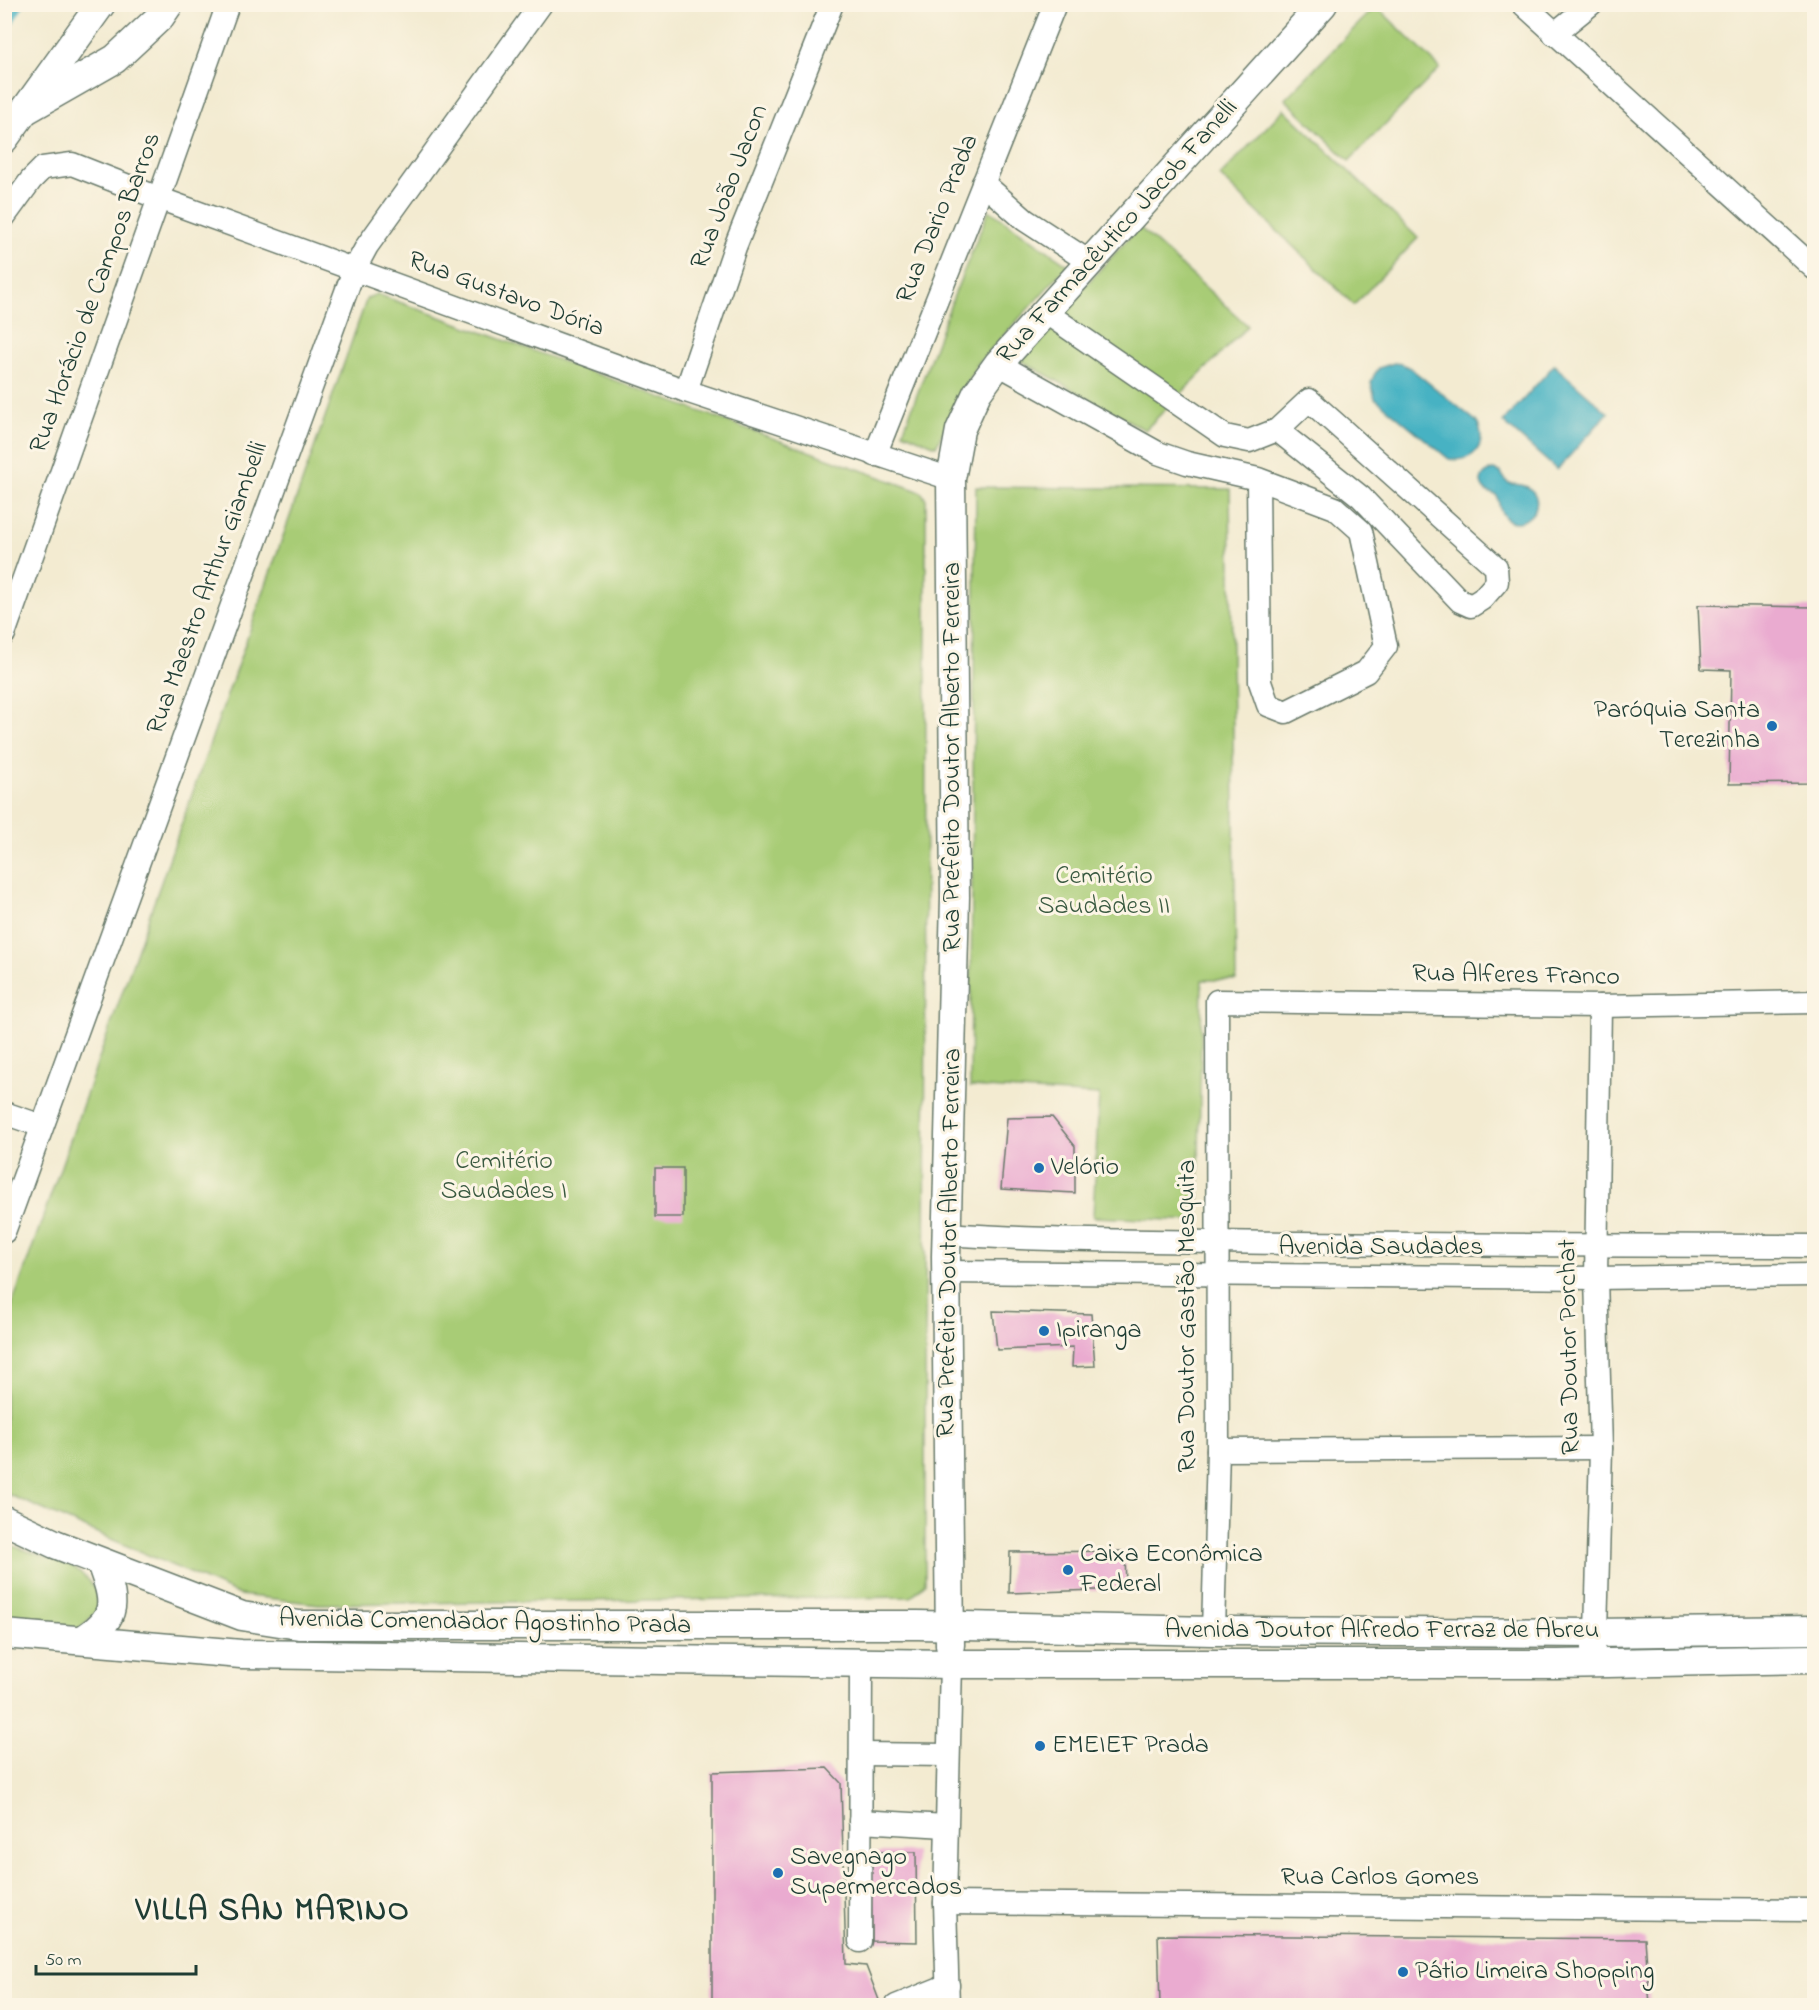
<svg xmlns="http://www.w3.org/2000/svg" width="1819" height="2010" font-family="'Indie Flower',sans-serif">
	<style>
		.green { fill: #a8cc76; stroke: #648455; stroke-width: 1.5 }
		.water { fill: #46b2c3; stroke: #32787c; stroke-width: 1.5 }
		.lines { fill: none; stroke-linecap: round; stroke-linejoin: round }
		.stream { stroke: #46b2c3; stroke-width: 7 }
		.building { fill: #eaabd0 }
		.minor-casing { stroke: #697a6b; stroke-width: 25 }
		.major-casing { stroke: #697a6b; stroke-width: 31 }
		.minor { stroke: #fff; stroke-width: 22 }
		.major { stroke: #fff; stroke-width: 28 }
		.poi-dot { fill: #1f6fb2; stroke: #fcf5e5; stroke-width: 2 }
		.labels { text-anchor: middle; dominant-baseline: central; stroke-width: 6; stroke-linejoin: round; paint-order: stroke }
		.street-label { font-size: 26px; fill: #1f3d34; stroke: #fcf5e5 }
		.poi-label { font-size: 26px; fill: #1f3d34; stroke: #fcf5e5; text-anchor: start }
		.park-label { font-size: 26px; fill: #3a5a41; stroke: #fcf5e5 }
		.district-label { font-size: 32px; font-weight: bold; letter-spacing: 1.5px; fill: #1f3d34; stroke: #fcf5e5 }
	</style>
	<rect width="100%" height="100%" fill="#fcf5e5"/>
	<filter id="ink" filterUnits="userSpaceOnUse"><feTurbulence type="fractalNoise" baseFrequency=".0167" numOctaves="2"/><feDisplacementMap in="SourceGraphic" scale="12" xChannelSelector="R" yChannelSelector="G"/><feConvolveMatrix kernelMatrix="1 2 1 2 8 2 1 2 1" color-interpolation-filters="sRGB"/></filter>
	<filter id="wash" filterUnits="userSpaceOnUse"><feTurbulence type="fractalNoise" baseFrequency=".008" numOctaves="4" result="noise"/><feDisplacementMap in="SourceGraphic" scale="24" xChannelSelector="R" yChannelSelector="G"/><feGaussianBlur stdDeviation="1.35" result="paint"/><feColorMatrix in="noise" values="0 0 0 0 0 0 0 0 0 0 0 0 0 0 0 0 0 1.4 0 .05"/><feComposite in="paint" operator="in"/></filter>
	<g filter="url(#wash)">
		<rect width="100%" height="100%" fill="#f3ebd1"/>
		<g class="green">
			<path d="M1376,6L1440,68L1349,161L1285,99Z"/>
			<path d="M1284,109L1418,238L1354,305L1220,176Z"/>
			<path d="M989,210L1068,265L976,366L936,446L903,432L955,293Z"/>
			<path d="M1139,227L1248,326L1145,430L1018,359Z"/>
			<path d="M377,294L921,492L926,499L925,1583L911,1597L319,1604L240,1595L5,1493V1325L367,298Z"/>
			<path d="M976,487L1230,489L1236,980H1202L1198,1221L1093,1217L1099,1095L970,1087Z"/>
			<path d="M4,1543L72,1566L81,1573L97,1590L98,1610L80,1629L5,1623Z"/>
		</g>
		<g class="water">
			<path d="M1394,363L1402,364L1410,368L1477,422C1488,445 1474,463 1449,459L1375,398L1371,383L1374,375L1379,368Z"/>
			<path d="M1554,365L1608,413L1557,470L1503,422Z"/>
			<path d="M1493,470L1500,472L1507,482C1514,486 1522,483 1529,488C1552,505 1517,538 1502,513C1498,508 1500,502 1497,496C1493,493 1487,493 1484,489C1477,480 1484,472 1493,470Z"/>
		</g>
		<g class="lines">
			<path class="stream" d="M4,32L21,4"/>
		</g>
		<g id="blocks">
			<g class="building">
				<path d="M1698,605L1814,607V783L1729,784L1731,670L1701,669Z"/>
				<path d="M1052,1117L1075,1146V1193L1001,1189L1007,1118Z"/>
				<rect x="655" y="1168" width="28" height="49"/>
				<path d="M993,1311L1091,1314L1095,1366L1072,1367L1073,1347L997,1350Z"/>
				<path d="M1125,1551L1126,1589L1009,1593L1010,1552Z"/>
				<path d="M827,1768L841,1783L846,1964L866,1966L879,2000L865,2006H712V1772Z"/>
				<path d="M871,1852H916L917,1942L872,1941Z"/>
				<path d="M1158,1935L1645,1939L1650,2006H1160Z"/>
			</g>
		</g>
	</g>
	<g filter="url(#ink)">
		<use href="#blocks" fill-opacity="0" stroke="#697a6b" stroke-width="1.5"/>
		<g class="lines">
			<g class="minor-casing">
				<g id="minor">
					<path d="M1523,4L1814,268"/>
					<path d="M1554,34L1591,4"/>
					<path d="M983,183L1025,220L1091,263"/>
					<path d="M4,217L31,180L43,168L72,164L161,199L686,391L951,479"/>
					<path d="M1045,312L1225,436L1249,441L1277,430L1309,400L1496,567L1497,582L1482,599L1471,606L1460,601L1361,497L1277,430"/>
					<path d="M998,364L1158,453L1187,463L1258,479L1335,508L1361,531L1386,646L1366,672L1286,712L1268,705L1260,682L1258,479"/>
					<path d="M686,391L735,247L832,4"/>
					<path d="M875,455L1055,4"/>
					<path d="M4,634L228,4"/>
					<path d="M4,1113L42,1126"/>
					<path d="M4,1232L354,270L367,246L541,4"/>
					<path d="M947,1234C1063,1242 1180,1241 1297,1243C1469,1245 1642,1246 1814,1246"/>
					<path d="M946,1272L1596,1278L1814,1275"/>
					<path d="M1218,1450L1601,1448"/>
					<path d="M1213,1631L1218,1450L1217,1001L1600,1006L1814,1002"/>
					<path d="M1592,1648L1595,1644L1596,1633L1601,1448L1596,1278L1600,1006"/>
					<path d="M861,1754L948,1755"/>
					<path d="M860,1821L946,1826"/>
					<path d="M945,1903L1814,1910"/>
					<path d="M860,1941L861,1663"/>
					<path d="M896,2006L948,1985"/>
					<path d="M948,2006L945,1903L951,1664"/>
				</g>
			</g>
			<g class="major-casing">
				<g id="major">
					<path d="M24,111L115,59L160,17L169,4"/>
					<path d="M4,139L101,4"/>
					<path d="M4,1520L55,1544L242,1616L299,1625H918L1213,1631L1596,1633L1814,1630"/>
					<path d="M4,1634L241,1654L951,1664H1557L1814,1659"/>
					<path d="M82,1640C120,1617 115,1601 101,1563"/>
					<path d="M950,1645L946,1256L955,897L951,479L960,430L977,393L998,364L1323,4"/>
				</g>
			</g>
			<use href="#minor" class="minor"/>
			<use href="#major" class="major"/>
		</g>
	</g>
	<g class="poi-dot">
		<circle cx="1772" cy="726" r="6"/>
		<circle cx="1039" cy="1168" r="6"/>
		<circle cx="1044" cy="1331" r="6"/>
		<circle cx="1068" cy="1570" r="6"/>
		<circle cx="1040" cy="1746" r="6"/>
		<circle cx="778" cy="1873" r="6"/>
		<circle cx="1403" cy="1972" r="6"/>
	</g>
	<g class="labels">
		<g class="street-label">
			<text transform="translate(730 187) rotate(-69)">Rua João Jacon</text>
			<text transform="translate(938 219) rotate(-68)">Rua Dario Prada</text>
			<text transform="translate(1118 232) rotate(-48)">Rua Farmacêutico Jacob Fanelli</text>
			<text transform="translate(96 293) rotate(-70)">Rua Horácio de Campos Barros</text>
			<text transform="translate(506 295) rotate(20)">Rua Gustavo Dória</text>
			<text transform="translate(208 588) rotate(-70)">Rua Maestro Arthur Giambelli</text>
			<text transform="translate(953 757) rotate(-90)">Rua Prefeito Doutor Alberto Ferreira</text>
			<text transform="translate(1516 976) rotate(1)">Rua Alferes Franco</text>
			<text transform="translate(950 1243) rotate(-89)">Rua Prefeito Doutor Alberto Ferreira</text>
			<text x="1381" y="1248">Avenida Saudades</text>
			<text transform="translate(1188 1316) rotate(-90)">Rua Doutor Gastão Mesquita</text>
			<text transform="translate(1570 1347) rotate(-91)">Rua Doutor Porchat</text>
			<text transform="translate(485 1623) rotate(1)">Avenida Comendador Agostinho Prada</text>
			<text x="1382" y="1631">Avenida Doutor Alfredo Ferraz de Abreu</text>
			<text x="1380" y="1878">Rua Carlos Gomes</text>
		</g>
		<g class="poi-label">
			<text x="1760" y="711" text-anchor="end">Paróquia Santa<tspan x="1760" dy="30">Terezinha</tspan></text>
			<text x="1051" y="1168">Velório</text>
			<text x="1056" y="1331">Ipiranga</text>
			<text x="1080" y="1555">Caixa Econômica<tspan x="1080" dy="30">Federal</tspan></text>
			<text x="1052" y="1746">EMEIEF Prada</text>
			<text x="790" y="1858">Savegnago<tspan x="790" dy="30">Supermercados</tspan></text>
			<text x="1415" y="1972">Pátio Limeira Shopping</text>
		</g>
		<g class="park-label">
			<text x="1104" y="877">Cemitério<tspan x="1104" dy="30">Saudades II</tspan></text>
			<text x="504" y="1162">Cemitério<tspan x="504" dy="30">Saudades I</tspan></text>
		</g>
		<g class="district-label">
			<text x="273" y="1911">VILLA SAN MARINO</text>
		</g>
	</g>
	<rect width="1819" height="2010" fill="none" stroke="#fcf5e5" stroke-width="24"/>
	<path d="M36 1965v9h160v-9" fill="none" stroke="#1f3d34" stroke-width="3"/>
	<text x="45" y="1965" font-size="18" fill="#1f3d34" stroke="#fcf5e5" stroke-width="4.5" paint-order="stroke">50 m</text>
</svg>
